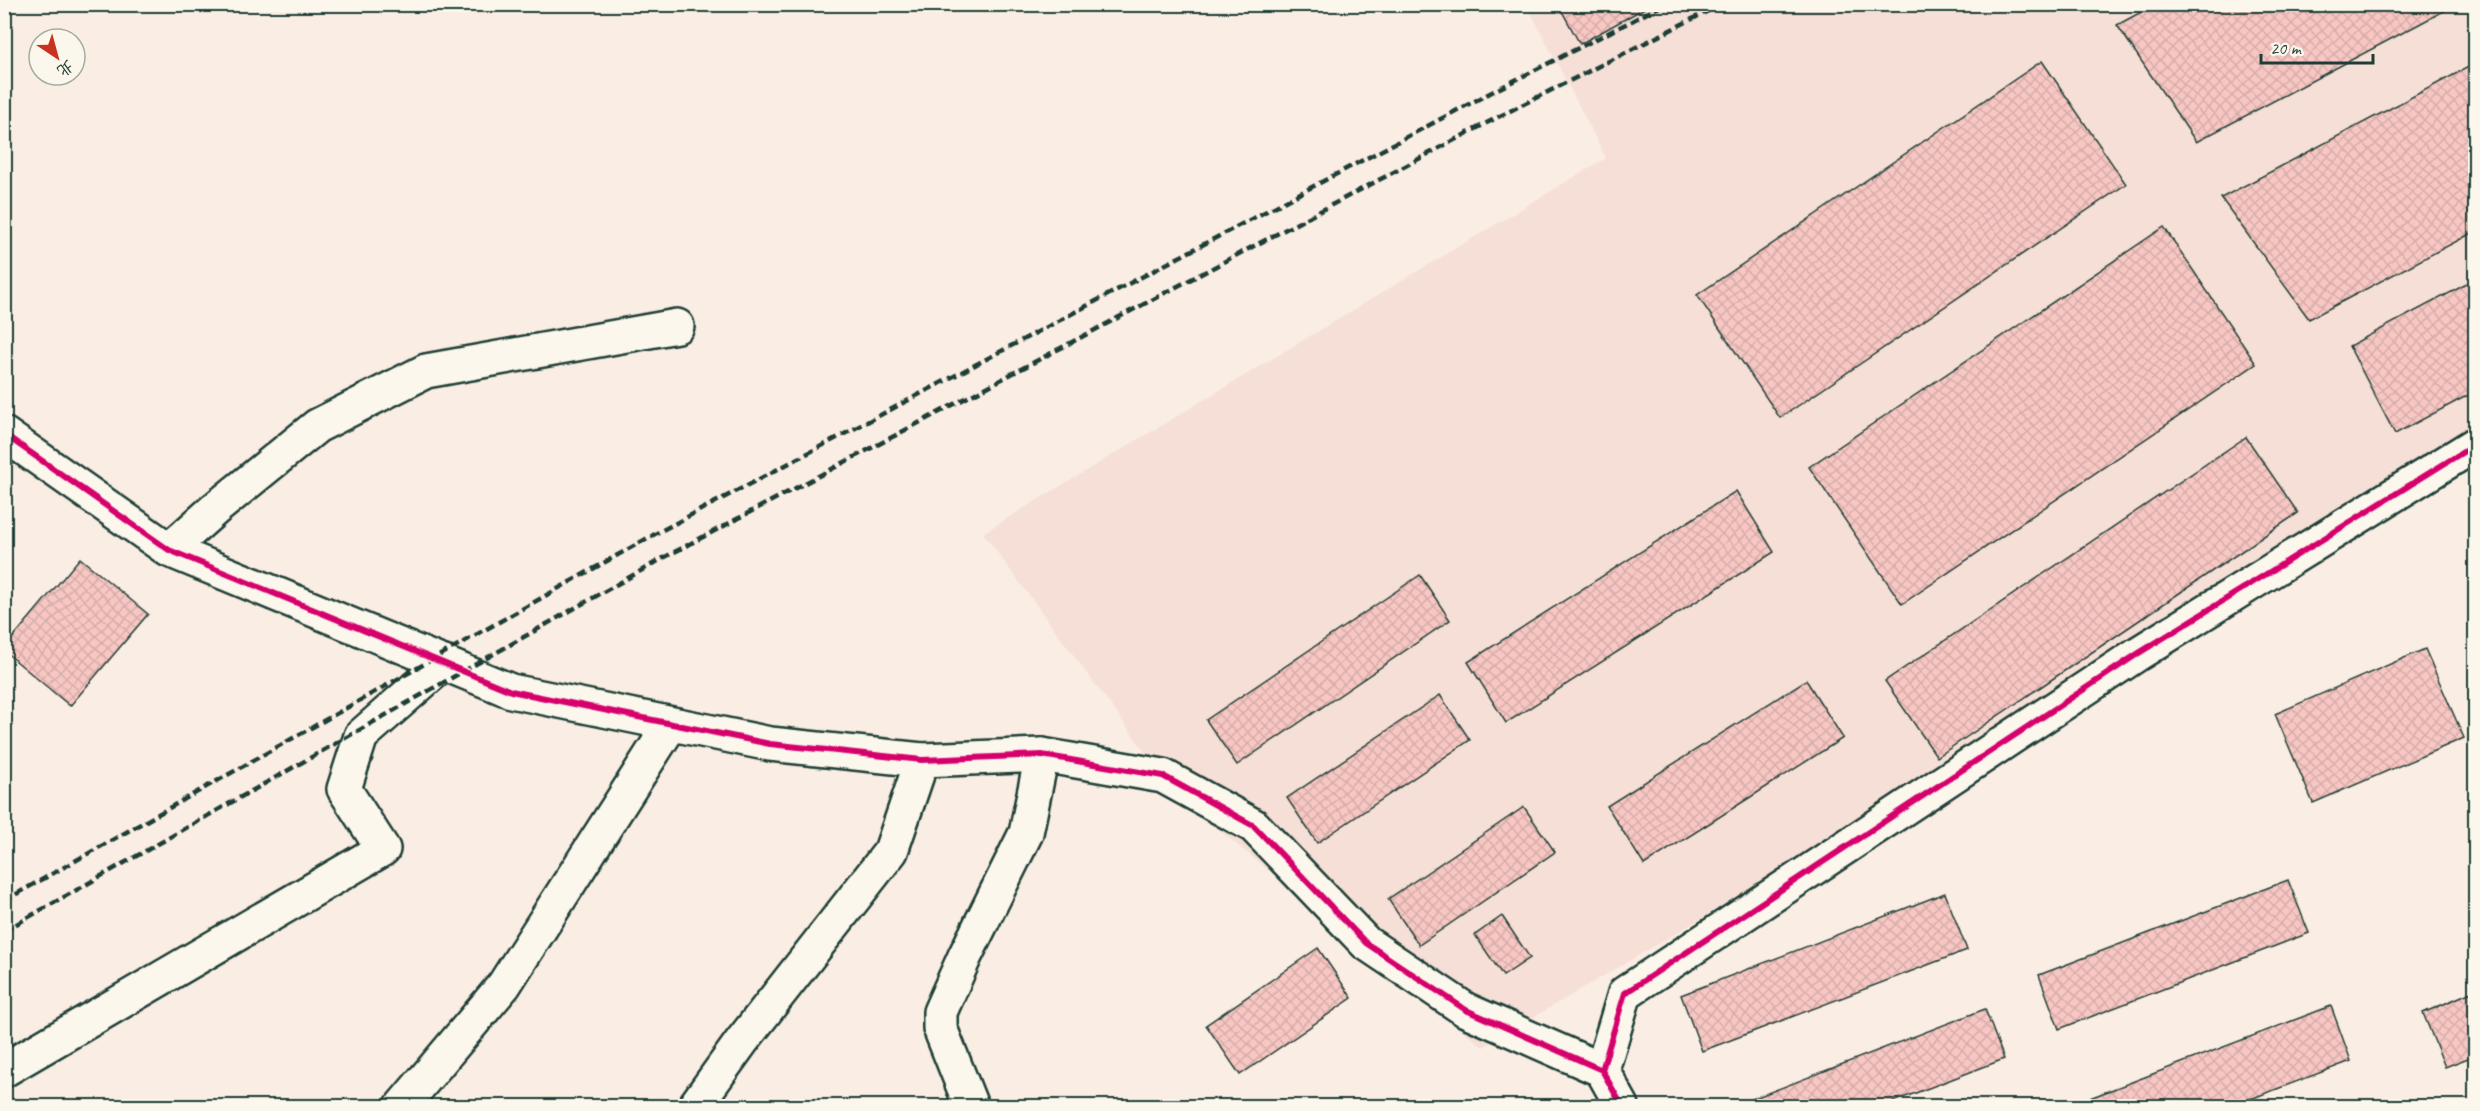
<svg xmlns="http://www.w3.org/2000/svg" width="2480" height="1111" font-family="Caveat,'LXGW WenKai TC',sans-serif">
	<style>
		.built { fill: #f5dfd7 }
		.building { fill: url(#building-cross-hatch); stroke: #1f3d34; stroke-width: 1.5 }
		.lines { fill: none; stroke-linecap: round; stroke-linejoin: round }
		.minor-casing { stroke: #1f3d34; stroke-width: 38 }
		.minor { stroke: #fbf7ec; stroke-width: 33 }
		.rail { stroke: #1f3d34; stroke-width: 4.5; stroke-dasharray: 9 4.5; stroke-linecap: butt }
		.cycleway-casing { stroke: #fbf7ec; stroke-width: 10 }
		.cycleway { stroke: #d6006c; stroke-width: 6 }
	</style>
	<defs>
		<pattern id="building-cross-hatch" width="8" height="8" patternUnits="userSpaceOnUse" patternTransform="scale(1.5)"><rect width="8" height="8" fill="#f8c7c3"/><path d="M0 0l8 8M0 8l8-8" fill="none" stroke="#d4aca8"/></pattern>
	</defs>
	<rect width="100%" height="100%" fill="#faede4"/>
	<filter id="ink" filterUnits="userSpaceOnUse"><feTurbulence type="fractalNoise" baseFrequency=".0167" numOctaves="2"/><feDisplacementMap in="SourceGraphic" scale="12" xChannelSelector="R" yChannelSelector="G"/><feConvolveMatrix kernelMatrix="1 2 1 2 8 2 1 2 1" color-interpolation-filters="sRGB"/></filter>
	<g filter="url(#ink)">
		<path class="built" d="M1527,5H2475V462L1483,1047L1178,796L983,533L1606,158Z"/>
		<g class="building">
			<path d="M1558,4H1652L1580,44Z"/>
			<path d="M2156,4H2457L2196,142L2117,25Z"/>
			<path d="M2042,61L2126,184L1780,418L1697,295Z"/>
			<path d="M2476,63V231L2309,319L2221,198Z"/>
			<path d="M2164,227L2256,364L1902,604L1809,467Z"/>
			<path d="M2476,279V391L2395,434L2349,346Z"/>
			<path d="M2246,437L2298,513L1937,757L1885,681Z"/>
			<path d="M1736,491L1774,552L1506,723L1468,662Z"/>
			<path d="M80,558L148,614L70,706L4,651V648Z"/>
			<path d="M1420,575L1450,620L1237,765L1206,720Z"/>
			<path d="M2425,649L2464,738L2313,803L2275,714Z"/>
			<path d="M1806,680L1843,738L1644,865L1607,806Z"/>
			<path d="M1440,695L1470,740L1317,843L1287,798Z"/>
			<path d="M1524,807L1555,852L1419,945L1388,899Z"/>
			<path d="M2288,880L2309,933L2059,1029L2039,975Z"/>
			<path d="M1945,893L1967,950L1702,1051L1681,995Z"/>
			<path d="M1502,916L1530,958L1503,976L1475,935Z"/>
			<path d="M1318,948L1352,998L1240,1075L1206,1025Z"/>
			<path d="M2476,990V1055L2445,1067L2423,1013Z"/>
			<path d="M2331,1006L2351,1061L2232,1106H2085L2082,1101Z"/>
			<path d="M1985,1009L2004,1059L1882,1106H1734Z"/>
		</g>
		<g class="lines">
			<g class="minor-casing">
				<g id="minor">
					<path d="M4,434L169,550L511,691L770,744L922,760L1042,755L1163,776L1254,826L1366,943L1466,1010L1602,1070L1622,1106"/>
					<path d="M169,550L215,509L317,426L426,371L677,326"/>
					<path d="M4,1070L383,849L344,789L361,736L444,663"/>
					<path d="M1602,1070L1625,993L2139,653L2476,444"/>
					<path d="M402,1106L504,985L671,724"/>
					<path d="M695,1106L742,1041L891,851L922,760"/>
					<path d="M971,1106L940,1028V1012L965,956L1026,833L1042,755"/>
				</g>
			</g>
			<use href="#minor" class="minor"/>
			<g class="rail">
				<path d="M4,901L655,534L1488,94L1665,4"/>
				<path d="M4,931L667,556L1500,116L1722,4"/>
			</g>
			<g class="cycleway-casing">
				<g id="cycleway">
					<path d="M4,434L169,550L511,691L770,744L922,760L1042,755L1163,776L1254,826L1366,943L1466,1010L1602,1070L1622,1106"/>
					<path d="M1602,1070L1625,993L2139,653L2476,444"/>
				</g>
			</g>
			<use href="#cycleway" class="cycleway"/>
		</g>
	</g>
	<rect width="2480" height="1111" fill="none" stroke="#fbf7ec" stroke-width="24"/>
	<rect x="12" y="12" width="2456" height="1087" fill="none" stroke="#1f3d34" stroke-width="2" filter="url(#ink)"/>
	<g transform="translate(57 57) rotate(144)"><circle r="28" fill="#fbf7ec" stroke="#a3ada2" stroke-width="1.5"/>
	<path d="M0-4.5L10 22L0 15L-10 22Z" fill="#c8321e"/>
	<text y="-9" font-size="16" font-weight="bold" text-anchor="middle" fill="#1f3d34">北</text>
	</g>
	<path d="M2261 54v9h112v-9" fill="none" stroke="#1f3d34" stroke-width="3"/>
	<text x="2270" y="54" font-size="18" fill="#1f3d34" stroke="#fbf7ec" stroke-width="4.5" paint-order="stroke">20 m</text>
</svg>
